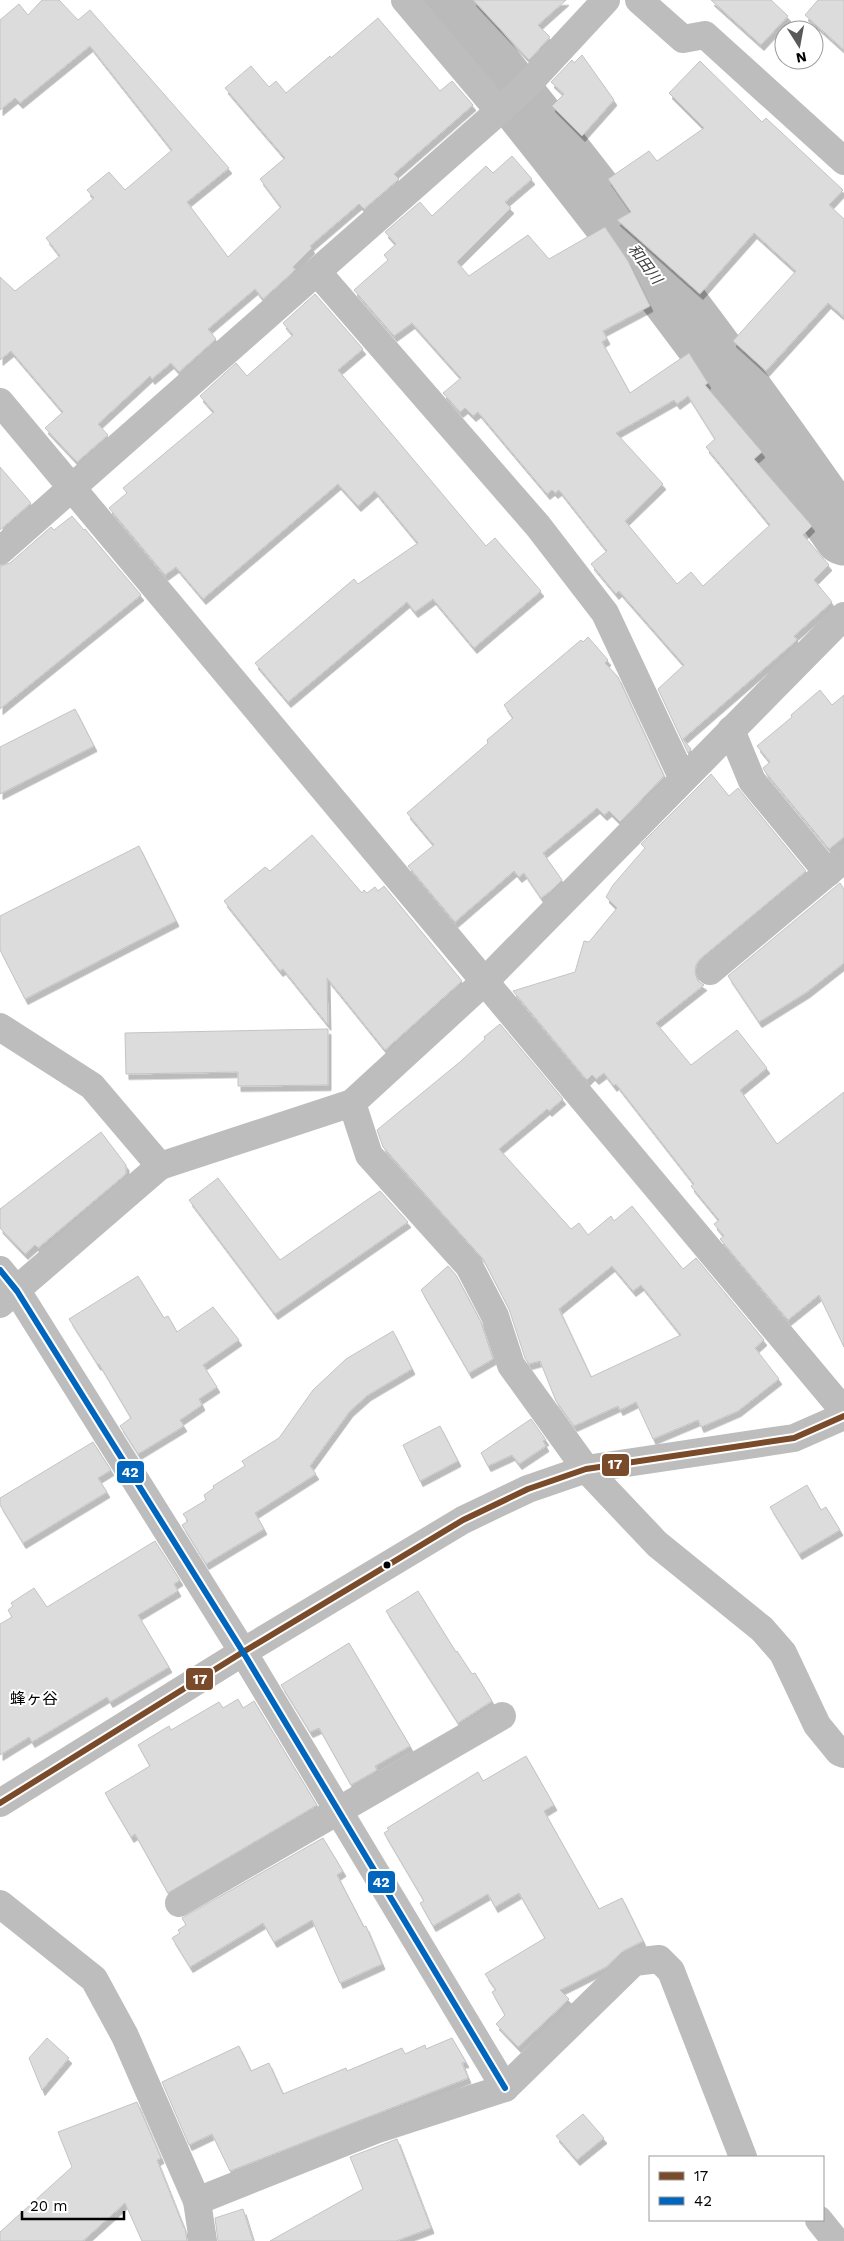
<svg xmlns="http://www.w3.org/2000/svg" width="844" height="2241" font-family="'Work Sans','Noto Sans JP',sans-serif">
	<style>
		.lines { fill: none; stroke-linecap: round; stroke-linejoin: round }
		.river { stroke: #bababa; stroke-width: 61 }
		.building { fill: #dcdcdc; stroke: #c4c4c4; fill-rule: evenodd; filter: url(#shadow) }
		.minor { stroke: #bdbdbd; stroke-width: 28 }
		.bus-1-casing { stroke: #fff; stroke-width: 10 }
		.bus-2-casing { stroke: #fff; stroke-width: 10 }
		.bus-1 { stroke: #7a4b2a; stroke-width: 6 }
		.bus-2 { stroke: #0065bd; stroke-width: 6 }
		.bus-dot { fill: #000; stroke: #fff; stroke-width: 2 }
		.labels { text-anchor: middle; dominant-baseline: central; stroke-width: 4; stroke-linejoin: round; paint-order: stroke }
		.water-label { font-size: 15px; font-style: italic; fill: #3e3e3e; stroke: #fff }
		.quarter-label { font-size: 16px; fill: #000; stroke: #fff }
		.line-badge { stroke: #fff; stroke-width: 2 }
		.badge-label { font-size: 14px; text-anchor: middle; font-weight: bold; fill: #fff }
	</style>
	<defs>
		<filter id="shadow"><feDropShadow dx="3" dy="5.5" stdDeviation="0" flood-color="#0004"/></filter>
	</defs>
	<rect width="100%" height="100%" fill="#fff"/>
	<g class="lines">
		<path class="river" d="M437,0C579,173 717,351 844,535"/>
	</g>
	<g class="building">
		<path d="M42,0H59L78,20L90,10L229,168L187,202L228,257L281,207L260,179L285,158L225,88L251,66L269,87L276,81L286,93L330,56L331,58L378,18L440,91L452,81L473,105L394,174L399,179L364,209L359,204L310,246L312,248L293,267L295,270L263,299L255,289L208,329L216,339L179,372L171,363L152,379L150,376L98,424L108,435L77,462L45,428L63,412L11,351L0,360V277L15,291L60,256L46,238L94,198L87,190L109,172L125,190L172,150L90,46L20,103L15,98L0,110V20L19,4L28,15Z"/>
		<path d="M473,0H566L538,25L550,37L529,60Z"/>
		<path d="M711,0H771L788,16L761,45Z"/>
		<path d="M818,0H844V50L805,15Z"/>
		<path d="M582,55L614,100L582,136L552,106L564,94L551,82L572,60L574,63Z"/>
		<path d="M700,61L762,122L766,118L843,190L829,205L844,219V317L828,303L766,371L733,341L796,271L754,233L700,294L617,220L631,212L608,179L649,151L657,161L704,128L669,93Z"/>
		<path d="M512,156L532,179L505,202L511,208L457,262L469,276L528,235L549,259L605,227L628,261L650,306L603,331L607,339L602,342L630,393L689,353L708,383L705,385L762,452L754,459L812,526L803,535L829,565L814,580L832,602L794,636L797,640L683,739L691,749L688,753L658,689L684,665L619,591L616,594L591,564L607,551L559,490L555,493L552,490L547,494L478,412L473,416L465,408L460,412L443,393L461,378L412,323L394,336L354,290L388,260L384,255L396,244L385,232L420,202L432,216L486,166L493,173ZM688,396L715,439L706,447L770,525L703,586L691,572L677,584L625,521L663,484L616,433L674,400L677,404Z"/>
		<path d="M315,294L363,349L338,370L486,546L495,538L541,591L474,648L433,599L415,612L407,602L288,702L255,663L354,579L358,584L418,543L375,491L358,506L338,484L203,599L176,567L165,575L109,508L127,493L123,488L214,412L200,396L236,363L247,376L293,335L283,323Z"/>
		<path d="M0,467L31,503L0,530Z"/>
		<path d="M72,516L84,530L85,529L141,595L0,709V566L10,563L51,527L54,530Z"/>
		<path d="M588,637L608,660L605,663L618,677L664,776L620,822L609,811L604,815L597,808L543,853L562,880L553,889L541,898L524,873L519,877L514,871L455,922L408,866L434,845L407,813L488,743L487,740L513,718L504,705L581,640L583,642Z"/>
		<path d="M820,690L832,705L844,695V837L829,849L766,773L763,768L770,762L757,746L792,717L791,715Z"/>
		<path d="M75,709L94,746L0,794V747Z"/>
		<path d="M711,774L729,796L738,788L806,871L700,959L696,965L695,973L698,981L704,985L656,1023L691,1065L737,1030L767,1068L740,1090L777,1144L844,1092V1347L819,1295L788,1320L720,1239L724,1236L714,1224L719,1220L691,1186L694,1184L616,1084L614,1086L604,1073L596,1079L592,1075L587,1080L513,991L575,972L584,941L589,942L617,908L606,897L613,885L645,848L641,844Z"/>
		<path d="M312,835L362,893L364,890L367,893L375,887L378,891L384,886L462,981L385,1050L327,978L328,1025L283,969L280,971L224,901L265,867L270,871Z"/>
		<path d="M139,846L176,921L25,999L0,950V916Z"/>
		<path d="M840,883L844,889V963L807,992L759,1022L728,976Z"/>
		<path d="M500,1024L563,1099L549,1111L547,1109L499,1149L571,1229L579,1223L588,1235L611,1216L614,1221L632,1206L683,1269L696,1258L764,1340L755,1348L779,1379L738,1411L701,1427L698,1420L653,1439L636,1402L620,1410L618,1406L574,1426L556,1401L540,1361L529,1364L525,1358L509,1309L483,1259L383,1147L377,1130L461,1061L485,1039L484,1037ZM612,1266L633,1291L641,1285L681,1335L591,1377L559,1309Z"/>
		<path d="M328,1029V1085L238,1086V1072L126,1074L125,1033Z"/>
		<path d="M101,1132L126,1165V1174L38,1248L35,1245L25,1254L0,1228V1209Z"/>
		<path d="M218,1178L280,1260L380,1191L408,1222L275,1314L189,1200Z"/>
		<path d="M448,1266L456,1275L481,1322L493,1359L469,1373L421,1290Z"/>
		<path d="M138,1276L164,1318L168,1316L177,1332L213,1307L239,1340L203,1365L217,1387L199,1399L202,1405L180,1420L184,1426L138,1454L120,1426L131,1418L99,1364L98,1365L69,1319Z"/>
		<path d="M393,1331L412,1369L368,1395L350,1411L310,1466L316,1474L255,1513L264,1529L206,1564L182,1525L188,1521L183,1514L206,1500L204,1495L214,1488L213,1486L245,1466L242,1461L279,1438L313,1390L346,1359Z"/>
		<path d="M531,1419L546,1440L543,1441L546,1446L519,1464L512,1455L488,1466L481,1453Z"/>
		<path d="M440,1426L458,1461L420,1481L403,1445Z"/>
		<path d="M93,1442L111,1470L98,1478L107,1492L23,1543L0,1505V1498Z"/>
		<path d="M807,1485L821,1510L826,1507L840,1530L799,1554L770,1507Z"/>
		<path d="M155,1541L180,1580L174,1584L178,1591L138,1615L169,1667L110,1702L107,1697L32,1742L29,1737L0,1755V1624L12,1617L8,1610L13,1606L11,1603L34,1588L47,1607Z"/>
		<path d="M418,1591L456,1652L457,1651L472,1674L475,1673L492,1701L458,1723L386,1611Z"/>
		<path d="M349,1643L410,1746L375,1766L377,1770L351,1785L319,1728L310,1732L281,1685Z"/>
		<path d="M238,1699L243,1708L254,1701L317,1805L168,1893L135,1834L131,1837L105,1793L150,1766L138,1745L169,1726L171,1730L219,1702L223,1708Z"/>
		<path d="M526,1756L554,1805L544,1811L599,1909L622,1898L643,1941L623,1951L606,1967L560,1990L569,1999L518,2047L496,2024L505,2015L492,1992L496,1990L485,1974L545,1938L519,1893L495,1907L488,1894L433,1926L420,1903L424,1901L384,1833L389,1830L387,1828L478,1772L483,1781Z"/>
		<path d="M323,1838L343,1871L337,1875L364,1927L366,1926L382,1964L340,1983L312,1920L274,1942L263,1923L190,1967L172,1938L180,1933L178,1930L186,1925L182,1918Z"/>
		<path d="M47,2038L69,2058L42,2090L29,2058Z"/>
		<path d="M452,2038L466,2062L462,2063L468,2078L230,2171L212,2134L189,2145L162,2082L239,2046L251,2071L269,2063L283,2094L346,2068L347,2071L402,2048L405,2054L425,2045L426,2049Z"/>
		<path d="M137,2102L161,2158L157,2160L184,2228H185L187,2241H142L125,2203L83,2241H0V2232L72,2167L58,2132Z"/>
		<path d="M583,2114L604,2138L577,2160L556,2136Z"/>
		<path d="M397,2139L431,2228L396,2241H270L363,2189L350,2157Z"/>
		<path d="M243,2209L253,2241H218L215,2218Z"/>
	</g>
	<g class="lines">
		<g class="minor">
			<path d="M405,0L499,111"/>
			<path d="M639,0L683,39L705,35L844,161"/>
			<path d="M318,273L538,526L605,613L683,779"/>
			<path d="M0,402L844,1411"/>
			<path d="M0,551L499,111L528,84L606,0"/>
			<path d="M731,730L752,781L828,873"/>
			<path d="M710,971L844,859"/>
			<path d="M0,1027L92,1086L160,1166"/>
			<path d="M352,1103L369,1155L469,1266L495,1316L511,1365L586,1469L657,1544L762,1629L783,1653L817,1725L839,1752L844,1754"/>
			<path d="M0,1270L17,1291L243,1652L505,2088"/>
			<path d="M0,1304L160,1166L352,1103L485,981L844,616"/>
			<path d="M0,1803L243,1652L463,1520L528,1489L586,1469L794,1438L844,1416"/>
			<path d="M179,1903L502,1716"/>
			<path d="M0,1904L94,1979L125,2036L197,2201L203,2241"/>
			<path d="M197,2201L375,2130L505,2088L634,1962L659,1959L671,1971L743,2157"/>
			<path d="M819,2220L836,2241"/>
		</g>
		<g class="bus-1-casing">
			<path id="bus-1" d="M0,1803L243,1652L463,1520L528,1489L586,1469L794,1438L844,1416"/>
		</g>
		<g class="bus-2-casing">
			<path id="bus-2" d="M0,1270L17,1291L243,1652L505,2088"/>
		</g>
		<use href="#bus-1" class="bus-1"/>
		<use href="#bus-2" class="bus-2"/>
	</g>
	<circle class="bus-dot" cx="387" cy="1565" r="4.5"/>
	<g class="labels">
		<g class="water-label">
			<text transform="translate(645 264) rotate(53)">和田川</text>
		</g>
		<g class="quarter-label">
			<text x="34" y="1698">蜂ヶ谷</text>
		</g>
	</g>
	<g class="line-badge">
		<rect x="601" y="1453" width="29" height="24" rx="5" fill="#7a4b2a"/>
		<rect x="116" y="1460" width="29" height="24" rx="5" fill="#0065bd"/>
		<rect x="185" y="1667" width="29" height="24" rx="5" fill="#7a4b2a"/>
		<rect x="367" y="1870" width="29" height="24" rx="5" fill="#0065bd"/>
	</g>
	<g class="badge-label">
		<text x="615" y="1469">17</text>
		<text x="130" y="1477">42</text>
		<text x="200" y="1684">17</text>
		<text x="381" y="1887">42</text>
	</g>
	<rect x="649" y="2156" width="175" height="65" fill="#ffffff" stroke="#999999"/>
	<rect x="659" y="2172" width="25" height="8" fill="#7a4b2a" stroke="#999999"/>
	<text x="694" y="2181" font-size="15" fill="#000000">17</text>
	<rect x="659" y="2197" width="25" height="8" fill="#0065bd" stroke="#999999"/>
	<text x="694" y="2206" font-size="15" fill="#000000">42</text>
	<g transform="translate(799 45) rotate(169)"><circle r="24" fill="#ffffff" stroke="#999999"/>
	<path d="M0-4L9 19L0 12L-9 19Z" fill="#595959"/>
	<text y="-8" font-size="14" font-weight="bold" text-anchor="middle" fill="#000000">N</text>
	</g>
	<path d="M22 2211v8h102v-8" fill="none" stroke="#000000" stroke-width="2.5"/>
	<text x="30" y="2211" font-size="15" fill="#000000" stroke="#ffffff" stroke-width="4" paint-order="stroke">20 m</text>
</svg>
